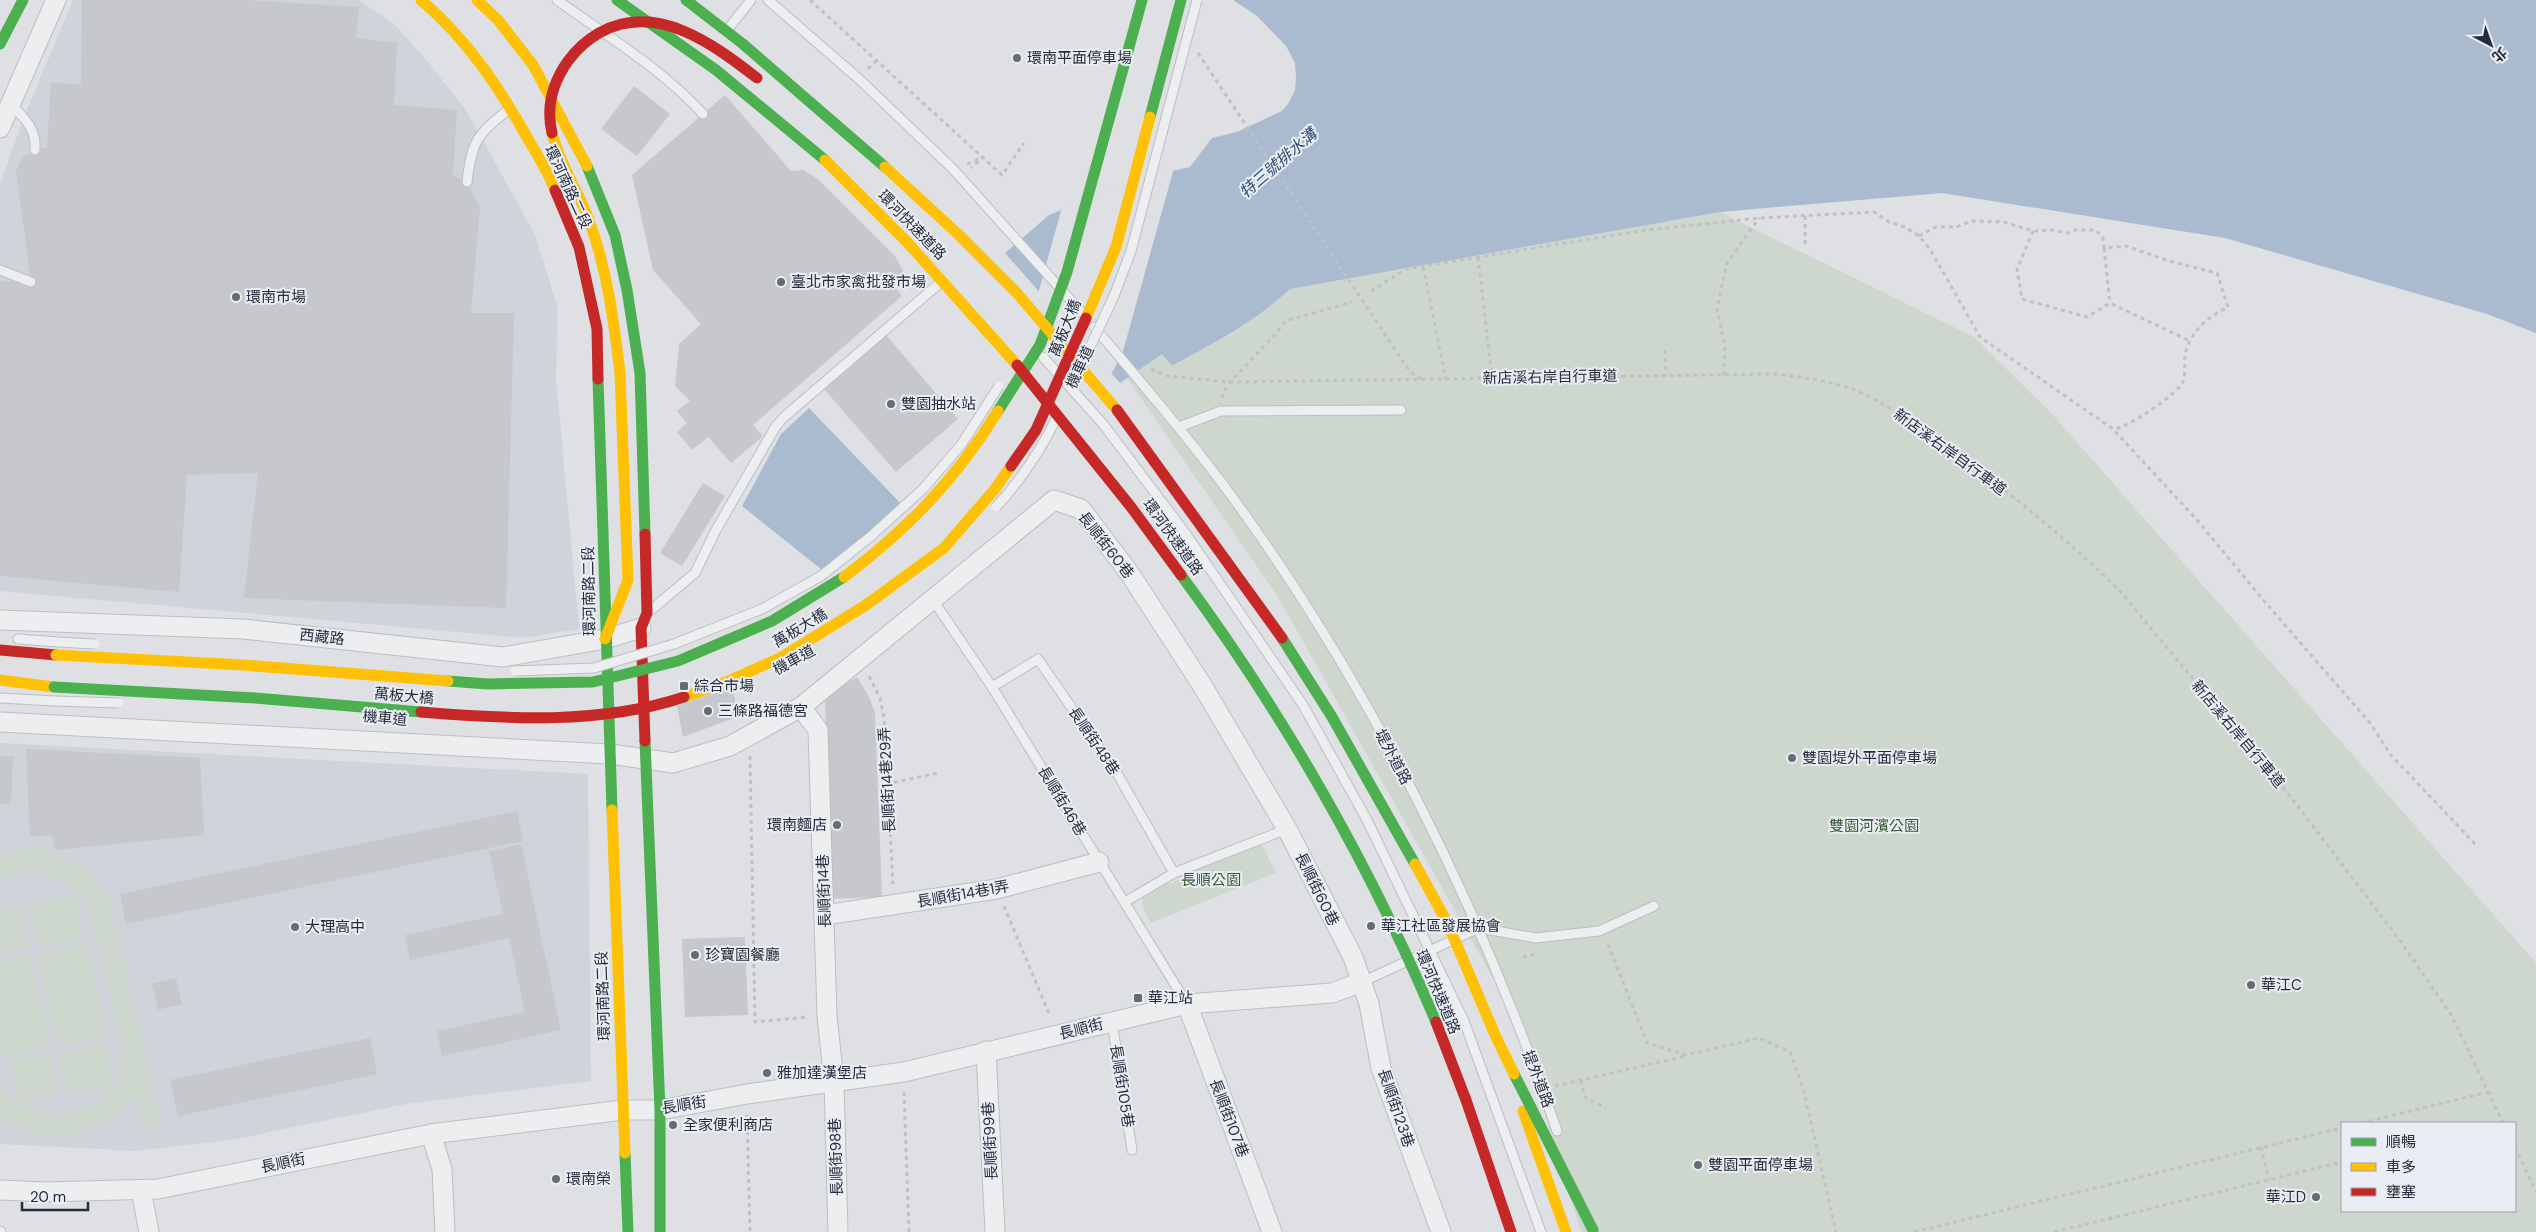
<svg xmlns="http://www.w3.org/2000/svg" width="2536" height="1232" font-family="'DM Sans','Noto Sans TC',sans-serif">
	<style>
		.built { fill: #cfd3da }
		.green { fill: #ced7ce; fill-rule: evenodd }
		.water { fill: #aabbd0 }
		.pier { fill: #dee0e3 }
		.building { fill: #c6c8cb }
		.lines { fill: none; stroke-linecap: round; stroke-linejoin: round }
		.lane-casing { stroke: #bcbec1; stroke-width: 11 }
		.street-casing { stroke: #bcbec1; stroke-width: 21 }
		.path { stroke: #c0c1c6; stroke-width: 3; stroke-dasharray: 4 4; stroke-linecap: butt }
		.lane { stroke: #edeef0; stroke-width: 9 }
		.street { stroke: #edeef0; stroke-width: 19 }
		.fast { stroke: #4caf50; stroke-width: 11 }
		.slow { stroke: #ffc107; stroke-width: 11 }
		.jam { stroke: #c62828; stroke-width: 11 }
		.lane-bridge-casing { stroke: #bcbec1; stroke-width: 11; stroke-linecap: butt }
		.lane-bridge { stroke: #edeef0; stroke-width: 9 }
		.fast-bridge { stroke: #4caf50; stroke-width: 11 }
		.slow-bridge { stroke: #ffc107; stroke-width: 11 }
		.jam-bridge { stroke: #c62828; stroke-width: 11 }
		.poi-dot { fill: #666b76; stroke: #eaeef4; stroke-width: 2 }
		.labels { text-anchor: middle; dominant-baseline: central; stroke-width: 4; stroke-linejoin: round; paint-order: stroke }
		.poi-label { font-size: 15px; fill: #252c3c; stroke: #eaeef4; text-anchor: start }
		.street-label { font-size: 15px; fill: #252c3c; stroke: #eaeef4 }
		.park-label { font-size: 15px; fill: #375931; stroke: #eaeef4 }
		.water-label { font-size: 16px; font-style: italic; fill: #2e4a71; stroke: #eaeef4 }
	</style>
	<rect width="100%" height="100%" fill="#dee0e3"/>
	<g class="built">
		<path d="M73,0H359L396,26L428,62L466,110L535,235L558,308L556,377L579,629L523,638L0,591V184L26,112Z"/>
		<path d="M0,743L588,774L591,1081L406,1104L236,1139L136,1151L0,1144Z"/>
	</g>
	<g class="green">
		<path d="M1720,212L1974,337L2052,414L2536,963V1232H1581L1516,1019L1278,597L1127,378L1162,354L1172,366C1214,343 1255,322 1290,289ZM2342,1123H2515V1211H2342Z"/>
		<path d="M1260,841L1276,873L1151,923C1146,913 1137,903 1145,893L1193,874L1191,868Z"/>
		<path d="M46,849L87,870L110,902L162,1124L142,1129L133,1093L119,1112L86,1133L68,1137H36L0,1119V1083L11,1099L27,1110L56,1114L74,1113L97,1102L113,1088L120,1072L122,1046L92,918L77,892L53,876L21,870L0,881V856L15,850Z"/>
		<path d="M76,894L83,938L37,946L30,903Z"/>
		<path d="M22,905L29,948L0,953V909Z"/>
		<path d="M87,943L106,1035L57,1046L37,954Z"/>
		<path d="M32,955L51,1047L2,1057L0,962Z"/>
		<path d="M106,1044L113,1088L67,1096L59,1052Z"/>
		<path d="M51,1052L58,1095L20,1103L10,1061Z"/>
	</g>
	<g class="water">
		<path d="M1233,0H2536V333L2487,314L2225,238L1942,193L1720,212L1290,289C1255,322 1214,343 1172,366L1162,354L1120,383L1005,253L1049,215L1140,178L1190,167L1212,138L1237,132L1282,111L1288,104L1295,90L1296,77L1295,63L1286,46L1257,16Z"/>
		<path d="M809,408L906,509L826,573L742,506L781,434Z"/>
	</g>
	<path class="pier" d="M1174,168L1122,355L1110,376L1038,294L1062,207L1139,176Z"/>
	<g class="building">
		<path d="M82,0H245L359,7L356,38L397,43L394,105L457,110L453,175L467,182L480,207L471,313H514L506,608L244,598L258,473L187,475L179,592L0,576V281L31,282L16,170L22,158L35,150L47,147L51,83L81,84Z"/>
		<path d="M634,86L670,114L637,156L601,129Z"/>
		<path d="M725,95L791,171L803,170L818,179L895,256L903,270L901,279L894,286L902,296L753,425L763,436L731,463L708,437L692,450L677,432L687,423L677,411L690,401L675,386L679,344L701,324L653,270L632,175Z"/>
		<path d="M886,335L958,419L896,472L824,389Z"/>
		<path d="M703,483L725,496L682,566L660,553Z"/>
		<path d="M857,677L868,695L875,712L882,897L831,899L825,697Z"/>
		<path d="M732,686L739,716L683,737L677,706Z"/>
		<path d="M26,749L200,758L204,835L55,850L52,835L30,837Z"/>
		<path d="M0,756H13L11,804H0Z"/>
		<path d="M517,811L523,841L126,924L120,894Z"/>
		<path d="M521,844L561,1030L442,1056L437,1031L525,1012L509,938L410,960L405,935L503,914L489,851Z"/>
		<path d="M745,937L748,1015L685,1017L682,939Z"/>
		<path d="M176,978L182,1004L158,1010L152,984Z"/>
		<path d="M370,1038L377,1074L178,1116L170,1080Z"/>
	</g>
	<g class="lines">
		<g class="lane-casing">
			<g id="lane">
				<path d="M557,0C607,36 661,68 703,114"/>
				<path d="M768,0L859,79L953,169L1084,315"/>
				<path d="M728,29L751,0"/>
				<path d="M11,104C24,118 37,129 35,150"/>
				<path d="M467,182C472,140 477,135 509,109"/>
				<path d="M0,270L31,282"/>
				<path d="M1094,327C1138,378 1181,429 1222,483C1366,677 1479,903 1557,1131"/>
				<path d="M1043,357L1103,424L1186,534L1303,705L1367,820L1464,1021L1541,1232"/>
				<path d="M1179,427L1221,411L1401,410"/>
				<path d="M933,600L992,687L1187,1004"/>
				<path d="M651,610L695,573L716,530L776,426L784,417L941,282"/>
				<path d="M18,639L58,642"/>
				<path d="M992,687L1038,659L1118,775L1174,873"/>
				<path d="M0,698L54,701"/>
				<path d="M1125,902L1174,873L1287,829"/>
				<path d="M1479,928L1536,938L1599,931L1654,906"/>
				<path d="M1362,982L1479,928"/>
				<path d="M1112,1022L1132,1150"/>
				<path d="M0,1231L1,1232"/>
			</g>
		</g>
		<g class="street-casing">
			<g id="street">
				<path d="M0,128L56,0"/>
				<path d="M0,620L243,629L503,657L605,639L641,628"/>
				<path d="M801,707L818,730L827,1016L834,1081L838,1232"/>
				<path d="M0,722L610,754L673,763L730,746L801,707L1054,500L1081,509L1130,574L1202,685L1287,829L1353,957L1369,1004L1381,1068L1441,1232"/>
				<path d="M825,915L997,889L1099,862"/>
				<path d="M1187,1004L1272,1232"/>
				<path d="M986,1051L995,1232"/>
				<path d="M431,1134L442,1169L445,1232"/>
				<path d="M0,1190L45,1192L158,1189L431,1134L623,1110H660L747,1094L904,1072L1187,1004L1332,993L1362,982"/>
				<path d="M141,1190L149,1232"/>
			</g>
		</g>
		<g class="path">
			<path d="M810,0L1002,175L1024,143"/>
			<path d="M1198,53L1406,366L1415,376L1422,379"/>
			<path d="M868,69L877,60"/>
			<path d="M967,164L983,157L971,168"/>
			<path d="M1805,216V244"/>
			<path d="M2033,231L2017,269L2022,299L2087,317L2110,303L2190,341"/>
			<path d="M1919,236L1936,227H1956L1972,221L2004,222L2033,231L2051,230L2068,233L2075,230H2096L2103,238L2104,248L2126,246L2169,261L2217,273L2228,307C2208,317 2190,331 2185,355C2184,363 2186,374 2183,382C2177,394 2127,429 2113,429"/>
			<path d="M2104,248L2110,303"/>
			<path d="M1478,257L1492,378"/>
			<path d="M1423,267L1446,379"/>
			<path d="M1371,291L1406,269L1639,231L1759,218L1874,212L1889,222L1905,227L1919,236L1930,249L1980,337L2113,429L2197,520L2265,602L2370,723L2390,754L2478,847"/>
			<path d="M1665,350L1666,376"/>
			<path d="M1151,369L1168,376L1230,382L1775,374C1801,377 1825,380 1849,388C1876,397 1899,415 1922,430C1992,477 2059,532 2120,591L2293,800L2401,942L2452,1016L2503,1123"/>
			<path d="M1724,375L1725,348L1717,308L1727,263L1759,218"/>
			<path d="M1222,398L1223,393L1230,382L1272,338L1286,321L1352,302"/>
			<path d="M869,676L880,698L884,718L893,884"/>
			<path d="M750,756L755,1022L808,1017"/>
			<path d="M886,784L938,773"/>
			<path d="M1004,906L1050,1016"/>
			<path d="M1608,944L1647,1043L1686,1055L1759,1038L1790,1052L1803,1088L1836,1232"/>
			<path d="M1523,957L1536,954"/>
			<path d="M1581,1080L1585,1097L1606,1108"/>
			<path d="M1555,1086L1686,1056"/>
			<path d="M904,1092L909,1232"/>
			<path d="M747,1115L750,1232"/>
			<path d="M2361,1123L2488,1092"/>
			<path d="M2261,1147L2269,1180"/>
			<path d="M2515,1147L2536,1192"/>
			<path d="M1914,1232L2342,1128"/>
			<path d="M2054,1232L2342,1162"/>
		</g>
		<use href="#lane" class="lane"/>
		<use href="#street" class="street"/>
		<g class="fast">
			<path d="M617,0L716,70L825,160"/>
			<path d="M0,44L23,0"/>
			<path d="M587,166L615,235L627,290L640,373L645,534"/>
			<path d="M598,379L612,810"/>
			<path d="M645,741L660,1110V1232"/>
			<path d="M625,1153L628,1232"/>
		</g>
		<g class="slow">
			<path d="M421,0C467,39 499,87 528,139C538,156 548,172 555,190"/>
			<path d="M477,0L498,20L533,65L587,166"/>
			<path d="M825,160L907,242L1017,365"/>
			<path d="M605,639L628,580L620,373"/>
			<path d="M0,680L54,687"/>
			<path d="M612,810L625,1153"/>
			<path d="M1523,1111L1566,1232"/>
		</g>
		<g class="jam">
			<path d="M555,190L579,247L597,329L598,379"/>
			<path d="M645,534L647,613L641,628L645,741"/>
			<path d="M0,650L56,655"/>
		</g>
		<g class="lane-bridge-casing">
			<g id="lane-bridge">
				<path d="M1082,364L1114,296L1131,251L1197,0"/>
				<path d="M996,507C1020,481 1041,450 1056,419"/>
				<path d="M58,642L95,644"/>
				<path d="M515,671L594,668L674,644L762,609L821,576L870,537L923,489L961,445L999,386"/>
				<path d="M54,701L119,703"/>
			</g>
		</g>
		<use href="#lane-bridge" class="lane-bridge"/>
		<g class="fast-bridge">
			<path d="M686,0L743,44L885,167"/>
			<path d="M1150,117L1181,0"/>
			<path d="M998,411L1040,345L1067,272L1142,0"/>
			<path d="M1181,575C1282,712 1370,865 1436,1022"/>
			<path d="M1282,638L1332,717L1415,864"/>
			<path d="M448,681L488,684L593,682L678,661L772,621L844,577"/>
			<path d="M54,687L255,698L421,712"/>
			<path d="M1514,1074L1593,1230"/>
		</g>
		<g class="slow-bridge">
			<path d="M552,133C560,164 578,191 589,220C607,269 614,322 620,373"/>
			<path d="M885,167L959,235L1016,292L1117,410"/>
			<path d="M1086,318L1116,247L1150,117"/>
			<path d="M844,577C908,529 956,479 998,411"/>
			<path d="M56,655L243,665L448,681"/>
			<path d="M684,697L724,683L782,657L866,605L944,548L995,489L1011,466"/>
			<path d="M1415,864L1447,922L1496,1037L1514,1074"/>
		</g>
		<g class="jam-bridge">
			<path d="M552,133C546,107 553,82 568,61C576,50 587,40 599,33C656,1 713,44 757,78"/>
			<path d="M1017,365L1131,507L1181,575"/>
			<path d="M1117,410L1282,638"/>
			<path d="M1011,466L1036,430L1086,318"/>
			<path d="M421,712C507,719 600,725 684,697"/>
			<path d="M1436,1022L1466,1100L1511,1232"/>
		</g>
	</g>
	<g class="poi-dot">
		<circle cx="1017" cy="58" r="5"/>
		<circle cx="781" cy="282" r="5"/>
		<circle cx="236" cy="297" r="5"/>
		<circle cx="891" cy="404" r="5"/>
		<rect x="679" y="681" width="10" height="10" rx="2.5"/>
		<circle cx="708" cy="711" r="5"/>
		<circle cx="1792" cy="758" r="5"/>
		<circle cx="837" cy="825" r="5"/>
		<circle cx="1371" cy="926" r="5"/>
		<circle cx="295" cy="927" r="5"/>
		<circle cx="695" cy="955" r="5"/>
		<circle cx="2251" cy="985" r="5"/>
		<rect x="1133" y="993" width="10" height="10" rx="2.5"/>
		<circle cx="767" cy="1073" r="5"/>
		<circle cx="673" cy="1125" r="5"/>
		<circle cx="1698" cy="1165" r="5"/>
		<circle cx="556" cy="1179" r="5"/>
		<circle cx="2316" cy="1197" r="5"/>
	</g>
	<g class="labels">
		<g class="poi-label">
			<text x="1027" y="58">環南平面停車場</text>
			<text x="791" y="282">臺北市家禽批發市場</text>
			<text x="246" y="297">環南市場</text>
			<text x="901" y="404">雙園抽水站</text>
			<text x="694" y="686">綜合市場</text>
			<text x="718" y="711">三條路福德宮</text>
			<text x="1802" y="758">雙園堤外平面停車場</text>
			<text x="827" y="825" text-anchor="end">環南麵店</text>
			<text x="1381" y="926">華江社區發展協會</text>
			<text x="305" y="927">大理高中</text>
			<text x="705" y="955">珍寶園餐廳</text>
			<text x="2261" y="985">華江C</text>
			<text x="1148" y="998">華江站</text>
			<text x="777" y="1073">雅加達漢堡店</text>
			<text x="683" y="1125">全家便利商店</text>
			<text x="1708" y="1165">雙園平面停車場</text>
			<text x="566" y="1179">環南榮</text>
			<text x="2306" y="1197" text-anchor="end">華江D</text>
		</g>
		<g class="street-label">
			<text transform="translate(568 187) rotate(65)">環河南路二段</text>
			<text transform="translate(912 225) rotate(46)">環河快速道路</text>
			<text transform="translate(1065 328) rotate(-68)">萬板大橋</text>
			<text transform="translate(1080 367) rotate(-65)">機車道</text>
			<text transform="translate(1550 377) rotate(-1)">新店溪右岸自行車道</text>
			<text transform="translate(1950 452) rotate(36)">新店溪右岸自行車道</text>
			<text transform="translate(1173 537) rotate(54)">環河快速道路</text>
			<text transform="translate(1106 545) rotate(52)">長順街60巷</text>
			<text transform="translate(589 591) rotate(-91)">環河南路二段</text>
			<text transform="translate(800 628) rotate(-31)">萬板大橋</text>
			<text transform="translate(322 637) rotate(6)">西藏路</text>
			<text transform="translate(794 660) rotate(-29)">機車道</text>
			<text transform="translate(404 696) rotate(5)">萬板大橋</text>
			<text transform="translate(385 718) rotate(5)">機車道</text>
			<text transform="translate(2238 734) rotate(50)">新店溪右岸自行車道</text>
			<text transform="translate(1094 741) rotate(56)">長順街48巷</text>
			<text transform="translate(1393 757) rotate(62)">堤外道路</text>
			<text transform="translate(887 780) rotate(-93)">長順街14巷29弄</text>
			<text transform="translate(1062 801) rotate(59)">長順街46巷</text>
			<text transform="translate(1317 889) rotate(64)">長順街60巷</text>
			<text transform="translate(824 891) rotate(-92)">長順街14巷</text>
			<text transform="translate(963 894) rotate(-10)">長順街14巷1弄</text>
			<text transform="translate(1438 992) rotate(67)">環河快速道路</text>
			<text transform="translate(603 996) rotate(-92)">環河南路二段</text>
			<text transform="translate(1081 1029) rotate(-14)">長順街</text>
			<text transform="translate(1538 1079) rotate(69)">提外道路</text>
			<text transform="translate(1122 1086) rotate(81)">長順街105巷</text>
			<text transform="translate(684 1105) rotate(-9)">長順街</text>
			<text transform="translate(1396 1108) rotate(71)">長順街123巷</text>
			<text transform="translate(1229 1118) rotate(69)">長順街107巷</text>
			<text transform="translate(990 1141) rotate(-93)">長順街99巷</text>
			<text transform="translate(836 1157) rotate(-92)">長順街98巷</text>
			<text transform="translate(283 1163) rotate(-12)">長順街</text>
		</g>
		<g class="park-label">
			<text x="1874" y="826">雙園河濱公園</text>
			<text x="1211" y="880">長順公園</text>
		</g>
		<g class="water-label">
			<text transform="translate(1278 163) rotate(-41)">特三號排水溝</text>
		</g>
	</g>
	<rect x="2341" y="1122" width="175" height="90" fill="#eaeef4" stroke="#9ba0aa"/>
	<rect x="2351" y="1138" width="25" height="8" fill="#4caf50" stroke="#9ba0aa"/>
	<text x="2386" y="1147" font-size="15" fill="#252c3c">順暢</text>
	<rect x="2351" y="1163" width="25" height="8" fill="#ffc107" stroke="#9ba0aa"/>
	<text x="2386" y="1172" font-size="15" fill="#252c3c">車多</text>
	<rect x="2351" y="1188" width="25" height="8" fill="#c62828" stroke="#9ba0aa"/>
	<text x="2386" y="1197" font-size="15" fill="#252c3c">壅塞</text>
	<g transform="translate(2491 45) rotate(139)" stroke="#eaeef4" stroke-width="4" paint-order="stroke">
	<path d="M0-4L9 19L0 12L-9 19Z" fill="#252c3c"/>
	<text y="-8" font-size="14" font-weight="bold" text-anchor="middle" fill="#252c3c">北</text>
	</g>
	<path d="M22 1202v8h66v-8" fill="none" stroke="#252c3c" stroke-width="2.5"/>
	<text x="30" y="1202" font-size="15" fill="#252c3c" stroke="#eaeef4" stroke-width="4" paint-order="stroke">20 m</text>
</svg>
